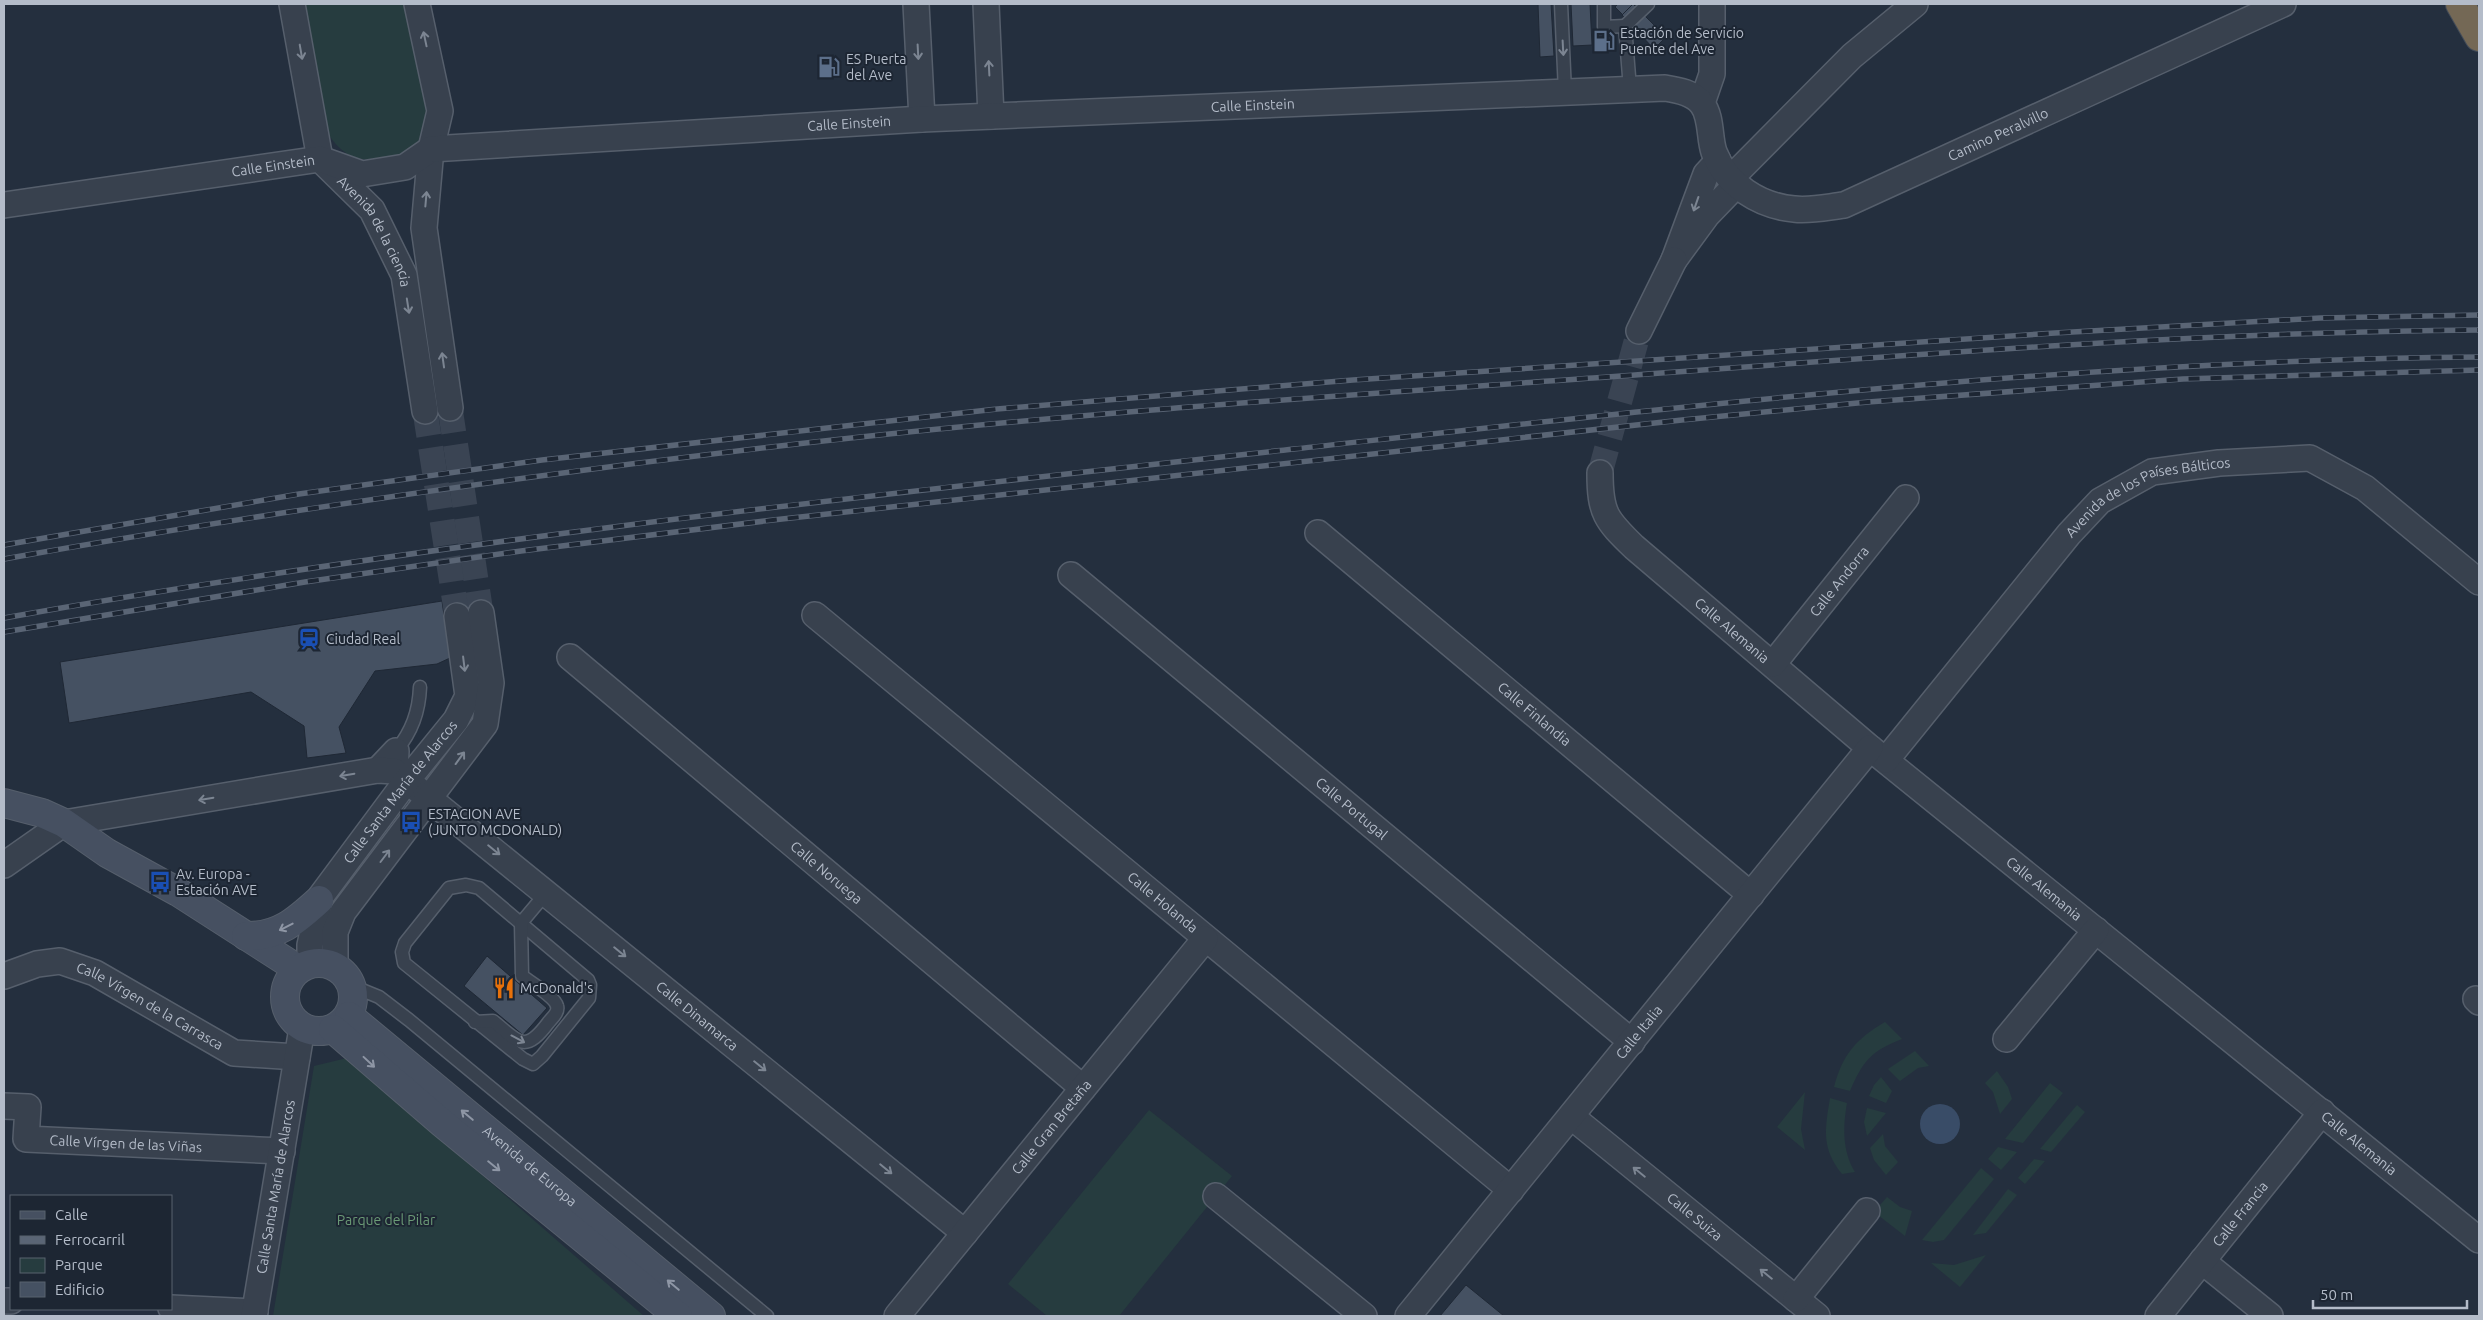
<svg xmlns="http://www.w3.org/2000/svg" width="2483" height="1320" font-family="Ubuntu,sans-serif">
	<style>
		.green { fill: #263c3f }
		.water { fill: #394c67 }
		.building { fill: #455162; stroke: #1f2835 }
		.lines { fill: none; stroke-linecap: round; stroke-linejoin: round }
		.street-tunnel { stroke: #3a4453; stroke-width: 25; stroke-dasharray: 25 12; stroke-linecap: butt }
		.lane-casing { stroke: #565f6c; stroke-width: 15 }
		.street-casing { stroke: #565f6c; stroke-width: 28 }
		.secondary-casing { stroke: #565f6c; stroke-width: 30 }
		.highway-casing { stroke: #434c59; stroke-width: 30 }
		.lane { stroke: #38414e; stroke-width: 12 }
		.street { stroke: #38414e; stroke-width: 25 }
		.secondary { stroke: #465061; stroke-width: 28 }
		.highway { stroke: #746855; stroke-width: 28 }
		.rail-casing { stroke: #5a6575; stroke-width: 5.5 }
		.rail { stroke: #1d2633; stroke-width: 4; stroke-dasharray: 11; stroke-linecap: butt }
		.oneway { stroke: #7c8592 }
		.oneway2 { stroke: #8e96a5 }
		.labels { text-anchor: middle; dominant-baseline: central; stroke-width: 4; stroke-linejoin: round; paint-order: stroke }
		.poi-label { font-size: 14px; fill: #b4bcc9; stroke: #1d2633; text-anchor: start }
		.street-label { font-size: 14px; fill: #b4bcc9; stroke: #1d2633 }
		.park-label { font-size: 14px; fill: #6b9a76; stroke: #1d2633 }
	</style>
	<rect width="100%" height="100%" fill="#242f3e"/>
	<g class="green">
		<path d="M303,4H404C410,31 430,97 426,121C425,129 421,139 415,145C406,155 388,157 376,159C351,162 339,150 326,131Z"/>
		<path d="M1885,1022L1902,1039C1871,1051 1863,1061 1850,1091L1834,1087C1843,1054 1855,1040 1885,1022Z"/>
		<path d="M1915,1051L1929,1066L1918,1068L1900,1081L1888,1069Z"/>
		<path d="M347,1058L644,1316H273L314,1066Z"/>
		<path d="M1997,1071L2008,1087L2012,1099L2000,1114L1993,1092L1985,1083Z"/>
		<path d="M1881,1077L1892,1091L1886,1103L1869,1096L1874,1085Z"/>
		<path d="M2050,1083L2063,1093L2023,1143L2005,1139Z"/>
		<path d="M1805,1092L1801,1129L1805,1150L1777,1127Z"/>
		<path d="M1830,1098L1847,1103C1843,1126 1842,1151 1855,1172L1842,1174C1821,1148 1825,1129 1830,1098Z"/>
		<path d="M2077,1105L2085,1112L2051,1152L2040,1149Z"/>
		<path d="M1867,1108L1886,1113L1867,1136L1864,1122Z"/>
		<path d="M1149,1110L1232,1176L1119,1316H1047L1008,1284Z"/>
		<path d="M1883,1134L1885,1146L1898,1162L1886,1175L1874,1160L1870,1148Z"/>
		<path d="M1998,1147L2017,1152L2001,1170L1988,1159Z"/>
		<path d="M2034,1159L2045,1161L2025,1184L2018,1178Z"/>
		<path d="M1981,1168L1994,1179L1944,1240L1933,1242L1922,1240Z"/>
		<path d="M2008,1189L2017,1195L1986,1233L1973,1235Z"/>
		<path d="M1887,1197L1900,1207L1912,1211L1905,1236L1874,1212Z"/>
		<path d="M1986,1255L1960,1287L1931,1263L1954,1265Z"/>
	</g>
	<circle class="water" cx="1940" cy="1124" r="20"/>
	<g class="building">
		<path d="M1538,4H1551L1554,56L1540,57Z"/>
		<path d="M1571,4H1590L1592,45L1573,46Z"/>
		<path d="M1618,4H1634L1635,5L1624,16L1615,7Z"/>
		<path d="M1633,4L1666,37L1654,49L1622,15Z"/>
		<path d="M442,601L450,658L437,664L375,671L339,727L346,753L307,758L304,726L251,692L69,723L60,662Z"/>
		<path d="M487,956L547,1008L523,1035L464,986Z"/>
		<path d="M1466,1285L1504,1316H1440Z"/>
	</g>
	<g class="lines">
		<g class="street-tunnel">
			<path d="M450,408L481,613"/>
			<path d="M425,411L457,616"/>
			<path d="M1600,473L1639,331"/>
		</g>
		<g class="lane-casing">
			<g id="lane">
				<path d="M1561,4L1565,92"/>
				<path d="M1604,4V27L1625,26"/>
				<path d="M1630,89L1625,26L1648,4"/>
				<path d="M396,751C412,731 419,712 420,687"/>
				<path d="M466,885L479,888L588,980L590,985L589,998L542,1056L533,1064L523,1059L404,963L402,952L405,943L449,888Z"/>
				<path d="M352,986L379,997L409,1020L767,1316"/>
				<path d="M475,1022L493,1021C518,1041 524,1055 548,1023C552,1018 559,1012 557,1006C555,997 530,982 522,976L521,923L547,892"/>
			</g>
		</g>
		<g class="street-casing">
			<g id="street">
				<path id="s1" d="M292,4L320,159L372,210L404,275L425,411"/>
				<path d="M417,4L440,111L431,149L424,228L450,408"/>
				<path d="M916,4L922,119"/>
				<path d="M986,4L991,116"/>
				<path d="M1702,103L1712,74V4"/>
				<path d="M1718,161L1706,174L1674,260L1707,215L1736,185"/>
				<path d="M1730,179L1852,56L1915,4"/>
				<path id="s2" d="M4,205L320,159L362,174L405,167L431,149L922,119L1665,88C1678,90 1694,93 1702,104C1712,117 1709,138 1714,152C1726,185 1760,206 1794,209C1811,211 1827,207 1844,205L2283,4"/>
				<path d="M1639,331L1674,260"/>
				<path id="s3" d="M1600,473C1600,513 1606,520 1634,547L1870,748L2479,1240"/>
				<path id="s4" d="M1318,533L1751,895"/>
				<path id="s5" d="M1071,575L1632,1042"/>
				<path id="s6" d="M815,615L1511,1190"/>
				<path id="s7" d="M570,657L1083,1088"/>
				<path id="s8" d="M1773,664L1906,498"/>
				<path id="s9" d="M1886,760L2069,534L2100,501L2152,472L2219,463L2310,458L2365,488L2479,582"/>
				<path id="s10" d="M378,770L396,751L395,771L965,1233"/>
				<path d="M4,865L64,823L378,770L394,771"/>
				<path id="s11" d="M310,963V945L321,896L408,779L456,720L468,696L457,616"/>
				<path d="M335,965V932L343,912L485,724L491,683L481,613"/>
				<path id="s12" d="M4,976L37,964L60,961L95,973L234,1053L297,1057"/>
				<path d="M2476,999L2479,1002"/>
				<path d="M2006,1039L2096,930"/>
				<path id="s13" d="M4,1106L28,1107L26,1139L282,1151"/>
				<path id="s14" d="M1572,1117L1817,1316"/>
				<path d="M1216,1196L1364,1316"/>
				<path d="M2202,1261L2270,1316"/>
				<path d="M1796,1299L1867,1211"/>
				<path d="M4,1301H11"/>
				<path d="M171,1308L255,1312"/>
				<path id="s15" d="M254,1316L302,1028"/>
				<path id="s16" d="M897,1316L1205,939"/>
				<path id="s17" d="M1408,1316L1870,748"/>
				<path id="s18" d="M2158,1316L2322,1112"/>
			</g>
		</g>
		<g class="secondary-casing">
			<g id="secondary">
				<path d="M4,803L42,813L64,823L107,853L178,892L298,969"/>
				<path d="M246,936C278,937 296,921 319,900"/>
				<circle cx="319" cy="997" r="34"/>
				<path id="s19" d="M349,1016L711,1316"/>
				<path d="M333,1029L442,1123L678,1316"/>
			</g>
		</g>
		<g class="highway-casing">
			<path id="highway" d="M2460,4L2479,37"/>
		</g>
		<use href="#lane" class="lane"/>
		<use href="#street" class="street"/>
		<use href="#secondary" class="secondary"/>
		<use href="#highway" class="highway"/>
		<g class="rail-casing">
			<g id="rail">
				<path d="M4,545L299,494L542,460L997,409L1353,380L2055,333L2320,318L2479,315"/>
				<path d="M4,559C258,514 514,477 771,447C1044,415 1319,397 1593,378C1888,357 2183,332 2479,330"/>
				<path d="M4,618C431,542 863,496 1294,449C1688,406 2082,360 2479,357"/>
				<path d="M4,632L305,582L521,551L773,520L1682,420L1868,402L2183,379L2479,370"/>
			</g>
		</g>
		<use href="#rail" class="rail"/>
	</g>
	<defs><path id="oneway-shaft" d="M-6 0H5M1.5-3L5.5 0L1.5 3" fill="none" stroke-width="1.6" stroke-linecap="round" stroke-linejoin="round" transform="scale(1.25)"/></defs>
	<g class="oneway">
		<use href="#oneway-shaft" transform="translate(425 39) rotate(-102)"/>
		<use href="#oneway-shaft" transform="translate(1563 48) rotate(87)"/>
		<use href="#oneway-shaft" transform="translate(301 52) rotate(80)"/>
		<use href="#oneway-shaft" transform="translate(918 52) rotate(87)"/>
		<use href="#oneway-shaft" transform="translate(989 68) rotate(-93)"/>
		<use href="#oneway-shaft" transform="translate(426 199) rotate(-85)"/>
		<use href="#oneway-shaft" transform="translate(1696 204) rotate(109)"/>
		<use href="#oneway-shaft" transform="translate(408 306) rotate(81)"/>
		<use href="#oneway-shaft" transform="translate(443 360) rotate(-98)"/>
		<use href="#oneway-shaft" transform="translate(464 664) rotate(83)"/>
		<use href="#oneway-shaft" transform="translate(460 758) rotate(-54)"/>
		<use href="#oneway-shaft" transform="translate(347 775) rotate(170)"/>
		<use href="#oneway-shaft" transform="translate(206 799) rotate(170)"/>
		<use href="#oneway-shaft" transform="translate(494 850) rotate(39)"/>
		<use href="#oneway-shaft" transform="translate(385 856) rotate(-53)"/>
		<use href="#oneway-shaft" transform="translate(620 952) rotate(39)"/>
		<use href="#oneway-shaft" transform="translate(518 1039) rotate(28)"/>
		<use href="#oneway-shaft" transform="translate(760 1066) rotate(39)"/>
		<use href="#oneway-shaft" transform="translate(886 1169) rotate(39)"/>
		<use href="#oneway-shaft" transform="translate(1639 1172) rotate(-141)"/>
		<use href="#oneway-shaft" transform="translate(1766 1274) rotate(-141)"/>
	</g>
	<g class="oneway2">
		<use href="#oneway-shaft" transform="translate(286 927) rotate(153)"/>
		<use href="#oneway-shaft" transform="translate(369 1062) rotate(43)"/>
		<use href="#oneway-shaft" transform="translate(467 1115) rotate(-140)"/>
		<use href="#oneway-shaft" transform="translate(494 1166) rotate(39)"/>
		<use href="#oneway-shaft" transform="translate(673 1285) rotate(-140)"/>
	</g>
	<defs>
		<g id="fuel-bare" transform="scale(1.725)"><path d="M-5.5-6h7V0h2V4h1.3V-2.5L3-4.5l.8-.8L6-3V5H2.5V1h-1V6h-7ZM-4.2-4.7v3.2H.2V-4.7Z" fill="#5c6f8a" stroke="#1d2633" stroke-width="2.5" paint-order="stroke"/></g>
		<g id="station-bare" transform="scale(1.725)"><path d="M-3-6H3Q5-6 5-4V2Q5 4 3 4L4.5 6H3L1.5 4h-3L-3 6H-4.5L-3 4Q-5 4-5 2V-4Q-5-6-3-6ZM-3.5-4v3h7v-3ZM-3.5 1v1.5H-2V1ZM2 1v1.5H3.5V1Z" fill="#1a4fb4" stroke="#1d2633" stroke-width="2.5" paint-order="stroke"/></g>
		<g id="bus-bare" transform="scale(1.725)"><path d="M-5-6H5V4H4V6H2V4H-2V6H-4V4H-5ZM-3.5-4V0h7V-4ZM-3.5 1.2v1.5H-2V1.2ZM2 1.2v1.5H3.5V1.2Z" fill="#1a4fb4" stroke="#1d2633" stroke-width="2.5" paint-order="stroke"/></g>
		<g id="restaurant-bare" transform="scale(1.725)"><path d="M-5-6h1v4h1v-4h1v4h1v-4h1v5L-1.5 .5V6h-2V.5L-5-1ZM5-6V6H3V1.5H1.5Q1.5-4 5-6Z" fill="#e8710a" stroke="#1d2633" stroke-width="2.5" paint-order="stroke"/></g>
	</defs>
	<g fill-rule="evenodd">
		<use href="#fuel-bare" x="1604" y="41"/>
		<use href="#fuel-bare" x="829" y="67"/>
		<use href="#station-bare" x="309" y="639"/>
		<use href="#bus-bare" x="411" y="822"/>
		<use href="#bus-bare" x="160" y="882"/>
		<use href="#restaurant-bare" x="504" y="988"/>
	</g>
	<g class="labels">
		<g class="poi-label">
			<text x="1620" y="33">Estación de Servicio<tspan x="1620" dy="16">Puente del Ave</tspan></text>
			<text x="846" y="59">ES Puerta<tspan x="846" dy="16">del Ave</tspan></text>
			<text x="326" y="639">Ciudad Real</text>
			<text x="428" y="814">ESTACION AVE<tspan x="428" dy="16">(JUNTO MCDONALD)</tspan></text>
			<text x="176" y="874">Av. Europa -<tspan x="176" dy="16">Estación AVE</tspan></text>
			<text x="520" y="988">McDonald's</text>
		</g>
		<g class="street-label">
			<text stroke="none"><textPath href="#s2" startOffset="1262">Calle Einstein</textPath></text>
			<text stroke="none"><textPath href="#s2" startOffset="858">Calle Einstein</textPath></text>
			<text stroke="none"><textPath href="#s2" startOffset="2089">Camino Peralvillo</textPath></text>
			<text stroke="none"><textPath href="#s2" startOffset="272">Calle Einstein</textPath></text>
			<text stroke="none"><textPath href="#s1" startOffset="250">Avenida de la ciencia</textPath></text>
			<text stroke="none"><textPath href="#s9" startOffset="382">Avenida de los Países Bálticos</textPath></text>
			<text stroke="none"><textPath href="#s8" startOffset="106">Calle Andorra</textPath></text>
			<text stroke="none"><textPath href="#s3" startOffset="214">Calle Alemania</textPath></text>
			<text stroke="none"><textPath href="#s4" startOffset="282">Calle Finlandia</textPath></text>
			<text stroke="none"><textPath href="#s11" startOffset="199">Calle Santa María de Alarcos</textPath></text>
			<text stroke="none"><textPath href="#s5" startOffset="365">Calle Portugal</textPath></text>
			<text stroke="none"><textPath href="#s7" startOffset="335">Calle Noruega</textPath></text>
			<text stroke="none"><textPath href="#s3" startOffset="619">Calle Alemania</textPath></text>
			<text stroke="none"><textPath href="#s6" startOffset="451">Calle Holanda</textPath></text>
			<text stroke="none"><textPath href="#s12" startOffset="159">Calle Vírgen de la Carrasca</textPath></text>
			<text stroke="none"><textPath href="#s10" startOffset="435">Calle Dinamarca</textPath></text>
			<text stroke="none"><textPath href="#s17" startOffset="366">Calle Italia</textPath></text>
			<text stroke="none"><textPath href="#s16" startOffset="244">Calle Gran Bretaña</textPath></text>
			<text stroke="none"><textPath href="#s3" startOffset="1024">Calle Alemania</textPath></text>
			<text stroke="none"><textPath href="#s13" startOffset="156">Calle Vírgen de las Viñas</textPath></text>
			<text stroke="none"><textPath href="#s19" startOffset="235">Avenida de Europa</textPath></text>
			<text stroke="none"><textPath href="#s15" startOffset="131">Calle Santa María de Alarcos</textPath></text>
			<text stroke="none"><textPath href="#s18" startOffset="131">Calle Francia</textPath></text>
			<text stroke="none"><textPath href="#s14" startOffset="158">Calle Suiza</textPath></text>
		</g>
		<g class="park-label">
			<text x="386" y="1220">Parque del Pilar</text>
		</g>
	</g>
	<rect width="2483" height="1320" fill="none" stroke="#b4bcc9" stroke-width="10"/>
	<rect x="10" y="1195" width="162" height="115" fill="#1d2633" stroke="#59626f"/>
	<rect x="20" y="1211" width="25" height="8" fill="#465061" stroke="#59626f"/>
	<text x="55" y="1220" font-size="15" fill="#b4bcc9">Calle</text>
	<rect x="20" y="1236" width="25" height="8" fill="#5a6575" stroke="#59626f"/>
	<text x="55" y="1245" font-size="15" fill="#b4bcc9">Ferrocarril</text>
	<rect x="20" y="1258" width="25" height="15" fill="#263c3f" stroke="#59626f"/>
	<text x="55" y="1270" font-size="15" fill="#b4bcc9">Parque</text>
	<rect x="20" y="1282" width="25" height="15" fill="#455162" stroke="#59626f"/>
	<text x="55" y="1295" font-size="15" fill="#b4bcc9">Edificio</text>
	<path d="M2313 1300v8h154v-8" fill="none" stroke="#b4bcc9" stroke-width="2.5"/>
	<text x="2320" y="1300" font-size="15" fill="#b4bcc9" stroke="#1d2633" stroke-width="4" paint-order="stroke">50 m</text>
</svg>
